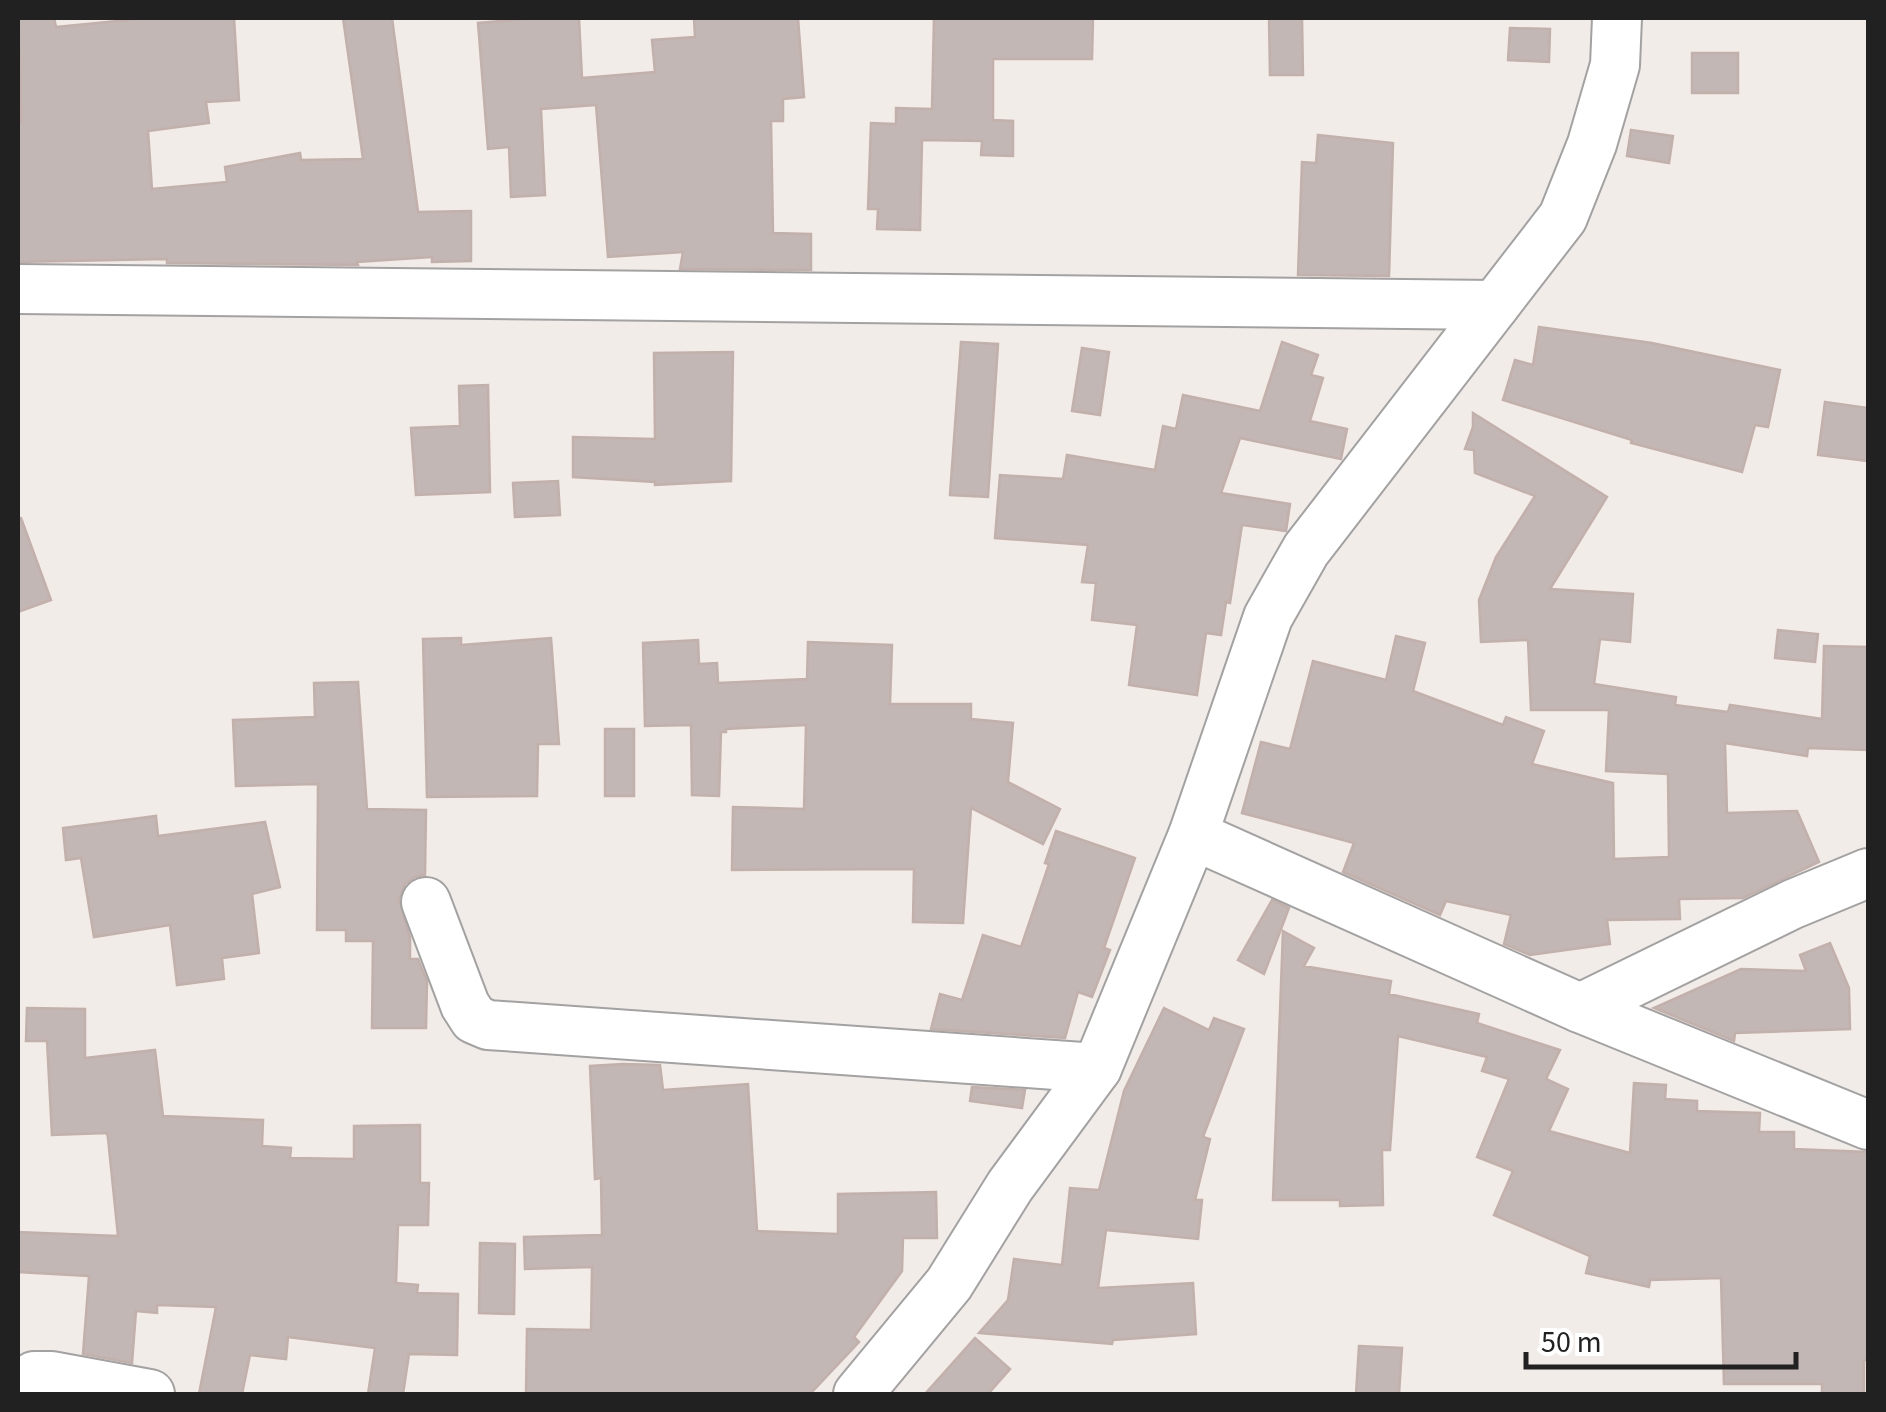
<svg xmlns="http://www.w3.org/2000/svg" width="1886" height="1412" font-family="'Source Sans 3',sans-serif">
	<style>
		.building { fill: #c2b7b4; stroke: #c3b0aa; stroke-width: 2.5 }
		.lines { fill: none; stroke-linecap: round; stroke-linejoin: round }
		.minor-casing { stroke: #a2a2a2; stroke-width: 52 }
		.minor { stroke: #fff; stroke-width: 48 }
	</style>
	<rect width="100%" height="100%" fill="#f1ece7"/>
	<g class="building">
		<path d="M19,18H54L56,27L148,18H234L239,100L206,102L209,123L148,131L152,189L227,182L225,167L300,153L301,160L363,159L343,18H392L418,212L471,211V261L432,262V257L357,262L358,265L167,263V259L18,262V124L21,123Z"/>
		<path d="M536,18H579L582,78L655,72L652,40L695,37L694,18H798L804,97L783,99V121H771L773,233L811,234V270L680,269L683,252L608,257L596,105L541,109L545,195L511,197L509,147L488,149L478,23Z"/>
		<path d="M934,18H1093L1092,59H993V120L1013,121V156L981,155L982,141L922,140L920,230L877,229L878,209H868L871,123L896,124V108L932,109Z"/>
		<path d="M1269,18H1302L1303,75H1270Z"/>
		<path d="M1510,28L1550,29L1549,62L1508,60Z"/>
		<rect x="1692" y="53" width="46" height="40"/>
		<path d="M1631,130L1673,136L1669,163L1627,156Z"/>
		<path d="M1318,135L1393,143L1389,276L1298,275L1302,162L1316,163Z"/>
		<path d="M1539,327L1652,343L1780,370L1768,427L1755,425L1742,472L1631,443L1632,440L1503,400L1515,360L1533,365Z"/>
		<path d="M961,342L998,344L988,497L950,495Z"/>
		<path d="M1282,342L1318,355L1311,375L1323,378L1310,421L1347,429L1341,459L1240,438L1221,493L1290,504L1286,531L1242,525L1230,603L1226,602L1221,635L1206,633L1197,695L1129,685L1137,625L1092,620L1096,583L1082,582L1088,545L995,538L1000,475L1063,479L1067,455L1155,470L1163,426L1176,429L1183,395L1260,411Z"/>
		<path d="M1082,348L1109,352L1100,415L1072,411Z"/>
		<path d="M733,352L731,481L655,485V482L573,477V437L655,439L654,353Z"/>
		<path d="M488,385L490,492L416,495L411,428L460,426L459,386Z"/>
		<path d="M1825,402L1868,408V461L1818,455Z"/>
		<path d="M1473,413L1607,497L1550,589L1633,594L1630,642L1600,639L1594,684L1676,697L1675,705L1728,712L1730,705L1822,719L1824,646L1868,647V750L1808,748L1807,756L1725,743L1727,813L1797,811L1819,862L1743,898L1679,899L1680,919L1607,920L1610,944L1530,955L1504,944L1511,915L1446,901L1440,915L1343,872L1354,843L1242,813L1261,742L1290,749L1313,661L1386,680L1396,636L1425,643L1413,691L1503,725L1506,717L1544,731L1532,764L1613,783L1614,859L1669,857L1668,774L1606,771L1609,710H1531L1528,640L1481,642L1479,600L1496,557L1535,496L1475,473L1474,450L1465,449L1473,427Z"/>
		<path d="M558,481L560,515L515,517L513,483Z"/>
		<path d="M21,518L51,600L18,612V519Z"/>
		<path d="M1778,630L1818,634L1815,662L1775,658Z"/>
		<path d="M461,638V645L551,638L559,744H538L537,796L427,797L423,639Z"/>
		<path d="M698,640L699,664L717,663L718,683L807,679L808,642L892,645L890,704H971V719L1013,723L1008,782L1060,809L1043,844L971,808L963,923L913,922L914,869L732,870L733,807L804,809L806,725L726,729V732H721L719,796L692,795L691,725L645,726L643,643Z"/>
		<path d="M358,682L367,809L426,810L425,875L415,877L405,884L399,899L410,938V959H418L427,981L426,1028H372L373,941H346V930H317L318,784L236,786L233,720L315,717L314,683Z"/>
		<rect x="605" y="729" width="29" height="67"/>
		<path d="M156,816L158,836L265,822L280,887L252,894L259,953L222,958L224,979L177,985L170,925L94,937L81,858L66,860L63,828Z"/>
		<path d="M1056,831L1135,858L1104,948L1110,950L1092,997L1078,992L1065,1038L931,1029L940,994L962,1000L983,935L1021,947L1049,864L1045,863Z"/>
		<path d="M1272,900L1289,908L1264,974L1238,960Z"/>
		<path d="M1283,931L1314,948L1304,966L1391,981L1389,994L1479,1014L1477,1023L1560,1050L1546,1079L1568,1089L1549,1131L1630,1153L1634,1083L1666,1085L1665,1099L1697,1101V1111L1760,1113L1759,1132H1794V1149L1868,1152V1360H1864V1394H1822V1384H1724L1721,1278L1650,1280L1649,1287L1586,1273L1590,1256L1494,1215L1513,1171L1477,1157L1509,1079L1482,1071L1487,1057L1398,1036L1390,1150H1382L1383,1205L1340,1206V1200H1273Z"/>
		<path d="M1830,943L1849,988L1850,1029L1735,1033L1734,1041L1654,1008L1741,969L1806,971L1800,955Z"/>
		<path d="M27,1008L85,1009V1058L155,1050L163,1116L263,1120L262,1146L291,1148L290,1158L354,1159V1126L420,1125V1183H429L428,1225H398L396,1283L418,1285L417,1293L458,1294L457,1355L409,1354L403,1394H368L375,1348L288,1337L286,1359L250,1355L242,1394H199L216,1307L157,1305V1313L136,1311L132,1363L83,1354L89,1276L18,1272V1232L118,1236L108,1138L107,1133L52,1135L47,1041H26Z"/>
		<path d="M1164,1008L1209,1030L1214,1018L1244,1029L1203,1137L1210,1139L1195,1200H1202L1198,1239L1106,1230L1098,1288L1193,1283L1196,1334L1113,1340L1112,1344L979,1333L1008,1300L1014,1259L1062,1265L1070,1188L1099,1190L1124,1091Z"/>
		<path d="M623,1064L660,1065L663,1090L748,1084L757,1231L838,1234V1194L936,1192L937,1238H903L902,1271L854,1337L859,1342L810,1394H526L527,1329L591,1330L592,1267L525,1269L524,1237L602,1235L601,1178L595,1179L590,1066Z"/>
		<path d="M972,1087L1025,1090L1022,1108L970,1101Z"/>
		<path d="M480,1243L515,1244L514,1314L479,1313Z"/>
		<path d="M975,1338L1010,1369L988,1394H925Z"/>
		<path d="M1359,1346L1402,1348L1399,1394H1356Z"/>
	</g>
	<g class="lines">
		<g class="minor-casing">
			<g id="minor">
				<path d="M18,289L1495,305"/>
				<path d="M1193,835L1580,1008L1868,1125"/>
				<path d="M426,902L465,1005L474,1019L488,1025L1097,1068"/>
				<path d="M1580,1008L1793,904L1868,873"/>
				<path d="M18,1386L34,1376H52L150,1394"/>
				<path d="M858,1394L949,1284L1010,1186L1097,1068L1193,835L1268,617L1306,550L1563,217L1592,144L1615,65L1617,18"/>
			</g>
		</g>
		<use href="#minor" class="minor"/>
	</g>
	<rect width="1886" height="1412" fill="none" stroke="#212121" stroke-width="40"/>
	<path d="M1526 1352v15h270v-15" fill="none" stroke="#212121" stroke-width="5"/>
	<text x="1541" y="1352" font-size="30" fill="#212121" stroke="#ffffff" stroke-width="8" paint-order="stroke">50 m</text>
</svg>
